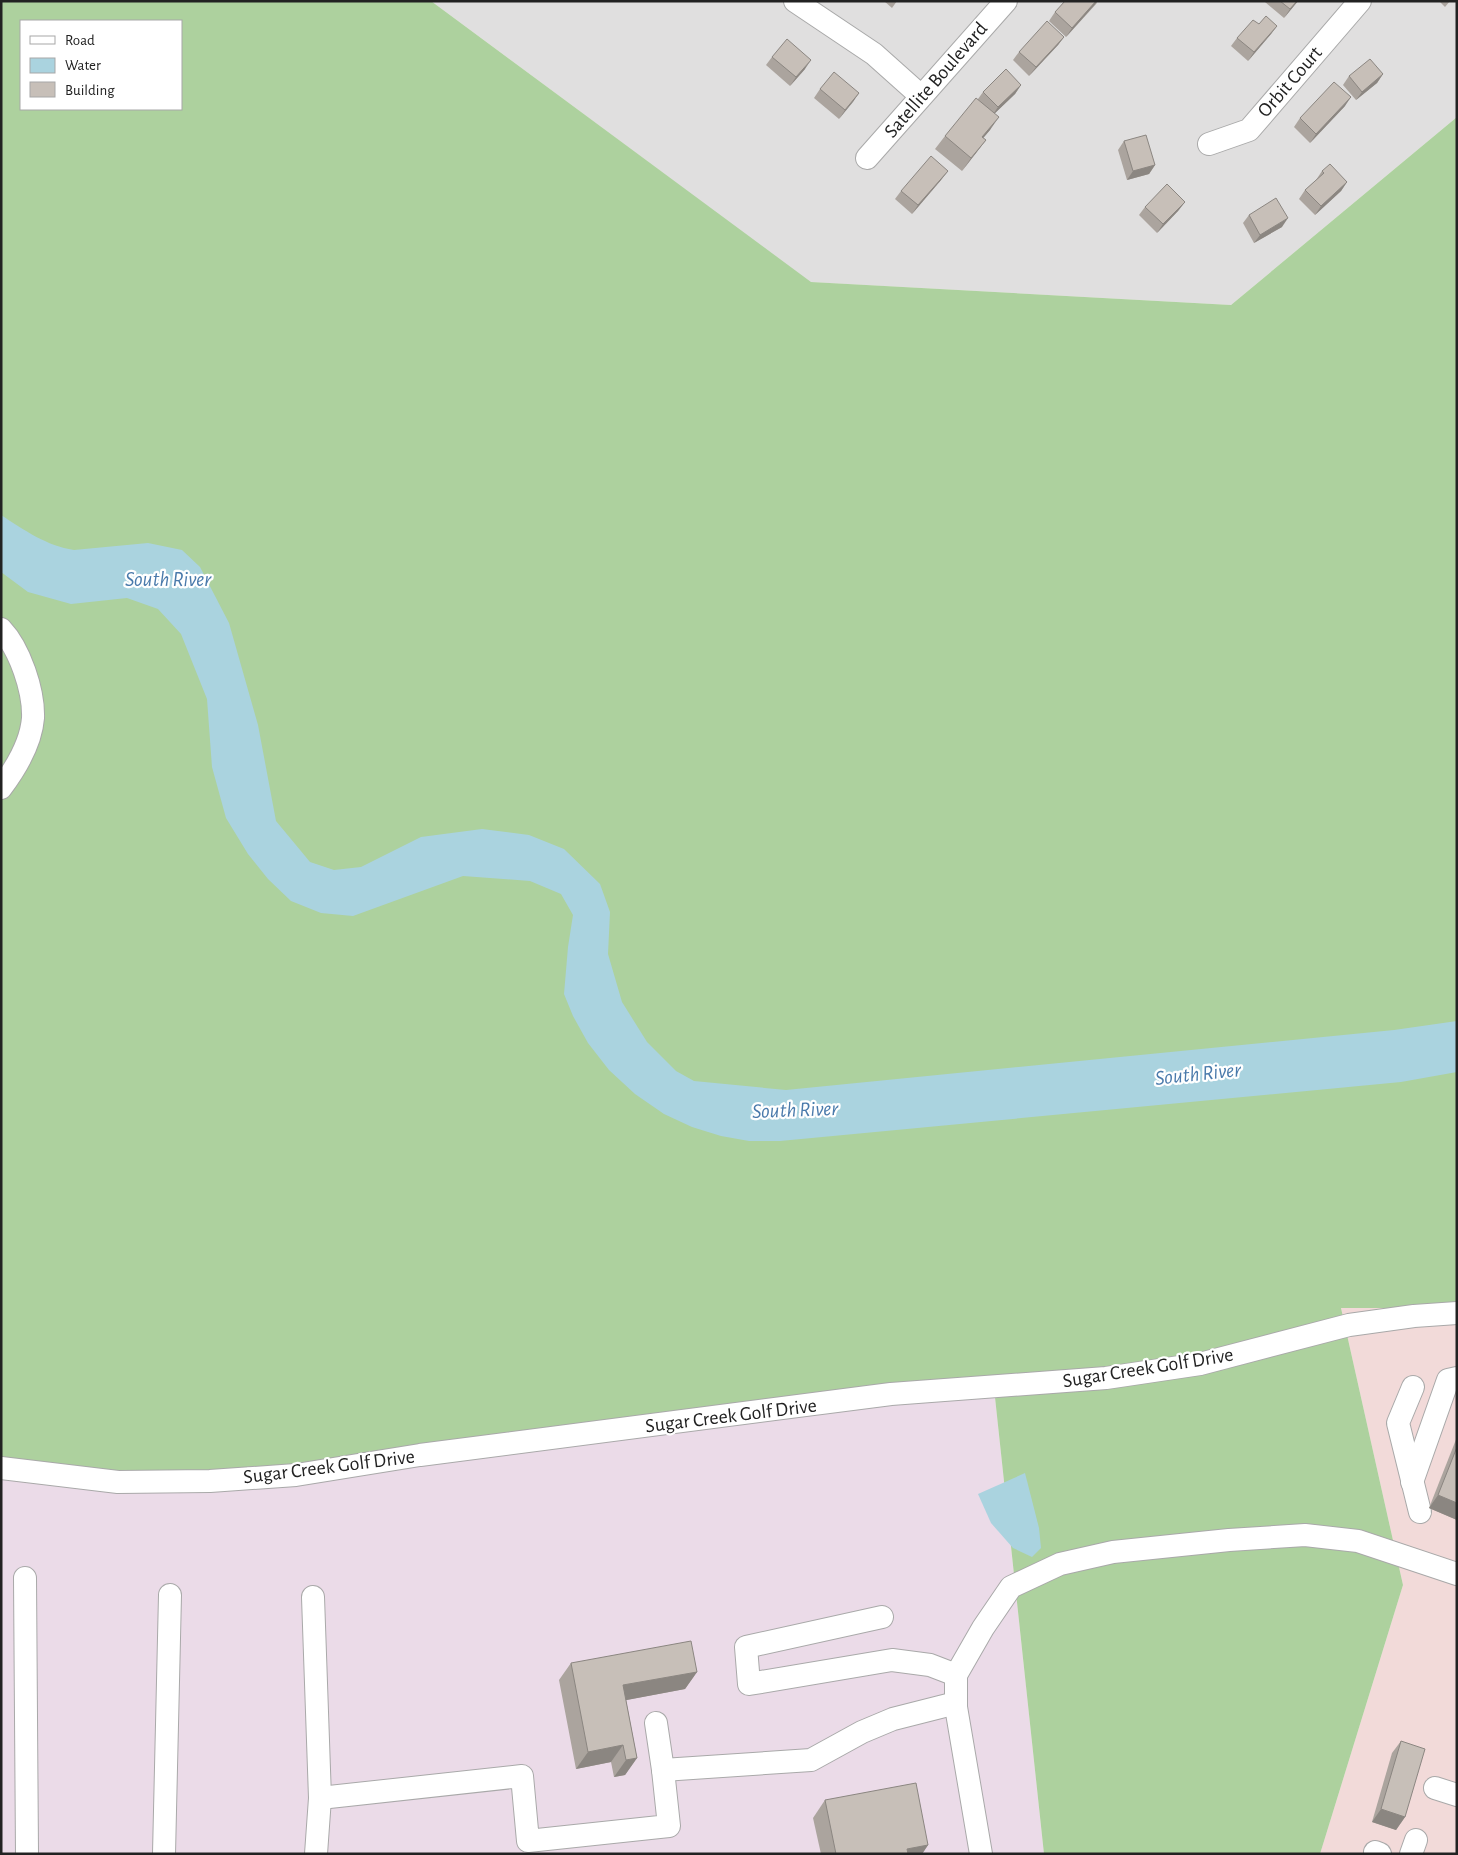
<svg xmlns="http://www.w3.org/2000/svg" width="1458" height="1855" font-family="'Alegreya Sans',sans-serif">
	<style>
		.residential { fill: #e0dfdf }
		.commercial { fill: #f2dad9 }
		.industrial { fill: #ebdbe8 }
		.forest { fill: #add19e; fill-rule: evenodd }
		.water { fill: #aad3df }
		.lines { fill: none; stroke-linecap: round; stroke-linejoin: round }
		.minor-casing { stroke: #a9a9a9; stroke-width: 24 }
		.minor { stroke: #fff; stroke-width: 22 }
		.wall { fill: #aba49e }
		.shaded-wall { fill: #8b8681 }
		.building { fill: #c7bfb8; stroke: #8b8681 }
		.labels { text-anchor: middle; dominant-baseline: central; stroke-width: 4.5; stroke-linejoin: round; paint-order: stroke }
		.street-label { font-size: 20px; fill: #222; stroke: #fff }
		.water-label { font-size: 21px; font-style: italic; fill: #4a7aab; stroke: #fff }
	</style>
	<rect width="100%" height="100%" fill="#f2efe9"/>
	<path class="residential" d="M431,1H1457V117L1231,305L810,282Z"/>
	<path class="commercial" d="M1341,1308H1457V1854H1320L1403,1585Z"/>
	<path class="industrial" d="M994,1388L1044,1854H1V1467Z"/>
	<path class="forest" d="M1,1H431L811,282L1231,305L1457,117V1308H1341L1403,1585L1320,1854H1044L994,1388L262,1479L1,1467ZM21,21H181V109H21Z"/>
	<g class="water">
		<path d="M1,515C24,530 47,546 74,550L148,543L182,550L200,567L229,623L258,725L276,821L310,862L334,870L361,867L421,837L482,829L529,835L564,849L600,884L610,912L608,954L622,1002L647,1042L676,1071L694,1081L786,1090L1394,1030L1457,1021V1072L1401,1082L780,1141H749L721,1136L692,1127L664,1114L635,1094L609,1070L588,1043L573,1016L564,994L568,947L573,915L561,894L530,881L463,876L353,916L321,913L291,901L268,879L248,854L226,818L212,767L207,699L181,634L158,609L127,598L71,604L28,592L1,572Z"/>
		<path d="M1025,1473L1039,1528L1041,1548L1032,1557L1013,1548L991,1523L978,1494Z"/>
	</g>
	<g class="lines">
		<g class="minor-casing">
			<g id="minor">
				<path d="M795,1L874,54L921,96"/>
				<path d="M1209,144L1249,130L1360,1"/>
				<path d="M867,158L1006,1"/>
				<path d="M1,629C20,649 34,691 33,718C31,744 16,768 1,788"/>
				<path d="M1413,1387L1398,1423L1420,1512"/>
				<path d="M1,1468L118,1482L210,1481L296,1475L420,1455L891,1394L1106,1378L1200,1364L1349,1325L1414,1316L1457,1313"/>
				<path d="M1412,1482L1448,1380L1457,1378"/>
				<path d="M25,1578L27,1854"/>
				<path d="M313,1597L320,1798L316,1854"/>
				<path d="M882,1617L746,1647L749,1684L892,1660L930,1665L956,1675"/>
				<path d="M663,1770L811,1760L862,1732L893,1719L956,1703"/>
				<path d="M1435,1788L1457,1795"/>
				<path d="M320,1798L522,1776L528,1841L669,1826L663,1770L656,1723"/>
				<path d="M1375,1852L1380,1854"/>
				<path d="M164,1854L170,1595"/>
				<path d="M981,1854L956,1707V1675L983,1628L1011,1587L1060,1564L1113,1552L1229,1540L1305,1535L1358,1541L1457,1574"/>
				<path d="M1411,1854L1416,1840"/>
			</g>
		</g>
		<use href="#minor" class="minor"/>
	</g>
	<g class="wall">
		<path d="M884,1H897L892,8Z"/>
		<path d="M1266,1H1298L1284,18L1265,2Z"/>
		<path d="M1439,1H1450L1445,7Z"/>
		<path d="M1097,3L1066,37L1049,21L1055,12Z"/>
		<path d="M1259,24L1277,26L1271,34L1248,61L1231,46L1237,38Z"/>
		<path d="M1064,37L1058,45L1029,76L1013,60L1019,52Z"/>
		<path d="M772,57L805,69L790,86L766,65Z"/>
		<path d="M1383,74L1377,83L1356,100L1343,85L1349,76Z"/>
		<path d="M1021,85L1015,94L995,113L990,130L983,138L986,140L976,153L962,171L935,149L945,136L978,99L983,92Z"/>
		<path d="M820,89L859,93L839,119L814,98Z"/>
		<path d="M1345,106L1310,143L1294,127L1300,118Z"/>
		<path d="M1124,141L1155,165L1149,174L1127,180L1118,150Z"/>
		<path d="M948,171L941,180L912,214L895,199L901,191Z"/>
		<path d="M1322,171L1347,182L1341,191L1315,215L1299,199L1305,190L1316,180Z"/>
		<path d="M1185,202L1178,211L1157,233L1139,215L1145,207Z"/>
		<path d="M1249,215L1282,227L1254,243L1243,223Z"/>
		<path d="M1457,1437V1520L1429,1508Z"/>
		<path d="M571,1663L697,1672L685,1689L626,1700L637,1758L625,1775L614,1777L611,1762L576,1769L559,1680Z"/>
		<path d="M1401,1741L1405,1817L1396,1830L1372,1822L1392,1753Z"/>
		<path d="M825,1800L928,1845L922,1854H821L813,1818Z"/>
	</g>
	<g class="shaded-wall">
		<path d="M1096,1H1098L1066,37L1072,28Z"/>
		<path d="M1297,1H1298L1284,18L1290,9Z"/>
		<path d="M1277,26L1271,34L1248,61L1254,52Z"/>
		<path d="M1064,37L1058,45L1029,76L1036,67Z"/>
		<path d="M811,60L805,69L790,86L796,77Z"/>
		<path d="M1383,74L1377,83L1356,100L1362,92Z"/>
		<path d="M1021,85L1015,94L992,116L998,107Z"/>
		<path d="M859,93L853,102L839,119L845,110Z"/>
		<path d="M1351,97L1345,106L1310,143L1316,134Z"/>
		<path d="M999,117L990,130L973,150L982,137Z"/>
		<path d="M986,140L976,153L962,171L971,158Z"/>
		<path d="M1155,165L1149,174L1127,180L1133,171Z"/>
		<path d="M948,171L941,180L912,214L918,205Z"/>
		<path d="M1347,182L1341,191L1315,215L1321,206Z"/>
		<path d="M1185,202L1178,211L1157,233L1163,224Z"/>
		<path d="M1288,218L1282,227L1254,243L1260,235Z"/>
		<path d="M1438,1495L1457,1503V1520L1429,1508Z"/>
		<path d="M697,1672L685,1689L611,1703L623,1685Z"/>
		<path d="M623,1745L611,1762L576,1769L588,1752Z"/>
		<path d="M637,1758L625,1775L614,1777L626,1760Z"/>
		<path d="M1381,1809L1405,1817L1396,1830L1372,1822Z"/>
		<path d="M928,1845L922,1854H904L907,1849Z"/>
	</g>
	<g class="building">
		<path d="M1065,1H1096L1072,28L1055,12Z"/>
		<path d="M1280,1H1297L1290,9Z"/>
		<path d="M1266,16L1277,26L1254,52L1237,38L1253,20L1259,24Z"/>
		<path d="M1047,21L1064,37L1036,67L1019,52Z"/>
		<path d="M787,39L811,60L796,77L772,57Z"/>
		<path d="M1370,59L1383,74L1362,92L1349,76Z"/>
		<path d="M1006,69L1021,85L998,107L983,92Z"/>
		<path d="M834,72L859,93L845,110L820,89Z"/>
		<path d="M1334,82L1351,97L1316,134L1300,118Z"/>
		<path d="M976,98L999,117L982,137L986,140L971,158L945,136Z"/>
		<path d="M1146,135L1155,165L1133,171L1124,141Z"/>
		<path d="M931,156L948,171L918,205L901,191Z"/>
		<path d="M1330,164L1347,182L1321,206L1305,190L1324,173L1322,171Z"/>
		<path d="M1167,184L1185,202L1163,224L1145,207Z"/>
		<path d="M1276,198L1288,218L1260,235L1249,215Z"/>
		<path d="M1457,1447V1503L1438,1495Z"/>
		<path d="M691,1641L697,1672L623,1685L637,1758L626,1760L623,1745L588,1752L571,1663Z"/>
		<path d="M1401,1741L1425,1749L1405,1817L1381,1809Z"/>
		<path d="M916,1783L928,1845L907,1849L908,1854H836L825,1800Z"/>
	</g>
	<g class="labels">
		<g class="street-label">
			<text transform="translate(936 80) rotate(-49)">Satellite Boulevard</text>
			<text transform="translate(1290 82) rotate(-49)">Orbit Court</text>
			<text transform="translate(1148 1368) rotate(-9)">Sugar Creek Golf Drive</text>
			<text transform="translate(731 1416) rotate(-7)">Sugar Creek Golf Drive</text>
			<text transform="translate(329 1467) rotate(-7)">Sugar Creek Golf Drive</text>
		</g>
		<g class="water-label">
			<text x="168" y="579">South River</text>
			<text transform="translate(1198 1074) rotate(-6)">South River</text>
			<text transform="translate(795 1110) rotate(-2)">South River</text>
		</g>
	</g>
	<rect width="1458" height="1855" fill="none" stroke="#222222" stroke-width="5"/>
	<rect x="20" y="20" width="162" height="90" fill="#ffffff" stroke="#a7a7a7"/>
	<rect x="30" y="36" width="25" height="8" fill="#ffffff" stroke="#a7a7a7"/>
	<text x="65" y="45" font-size="15" fill="#222222">Road</text>
	<rect x="30" y="58" width="25" height="15" fill="#aad3df" stroke="#a7a7a7"/>
	<text x="65" y="70" font-size="15" fill="#222222">Water</text>
	<rect x="30" y="82" width="25" height="15" fill="#c7bfb8" stroke="#a7a7a7"/>
	<text x="65" y="95" font-size="15" fill="#222222">Building</text>
</svg>
